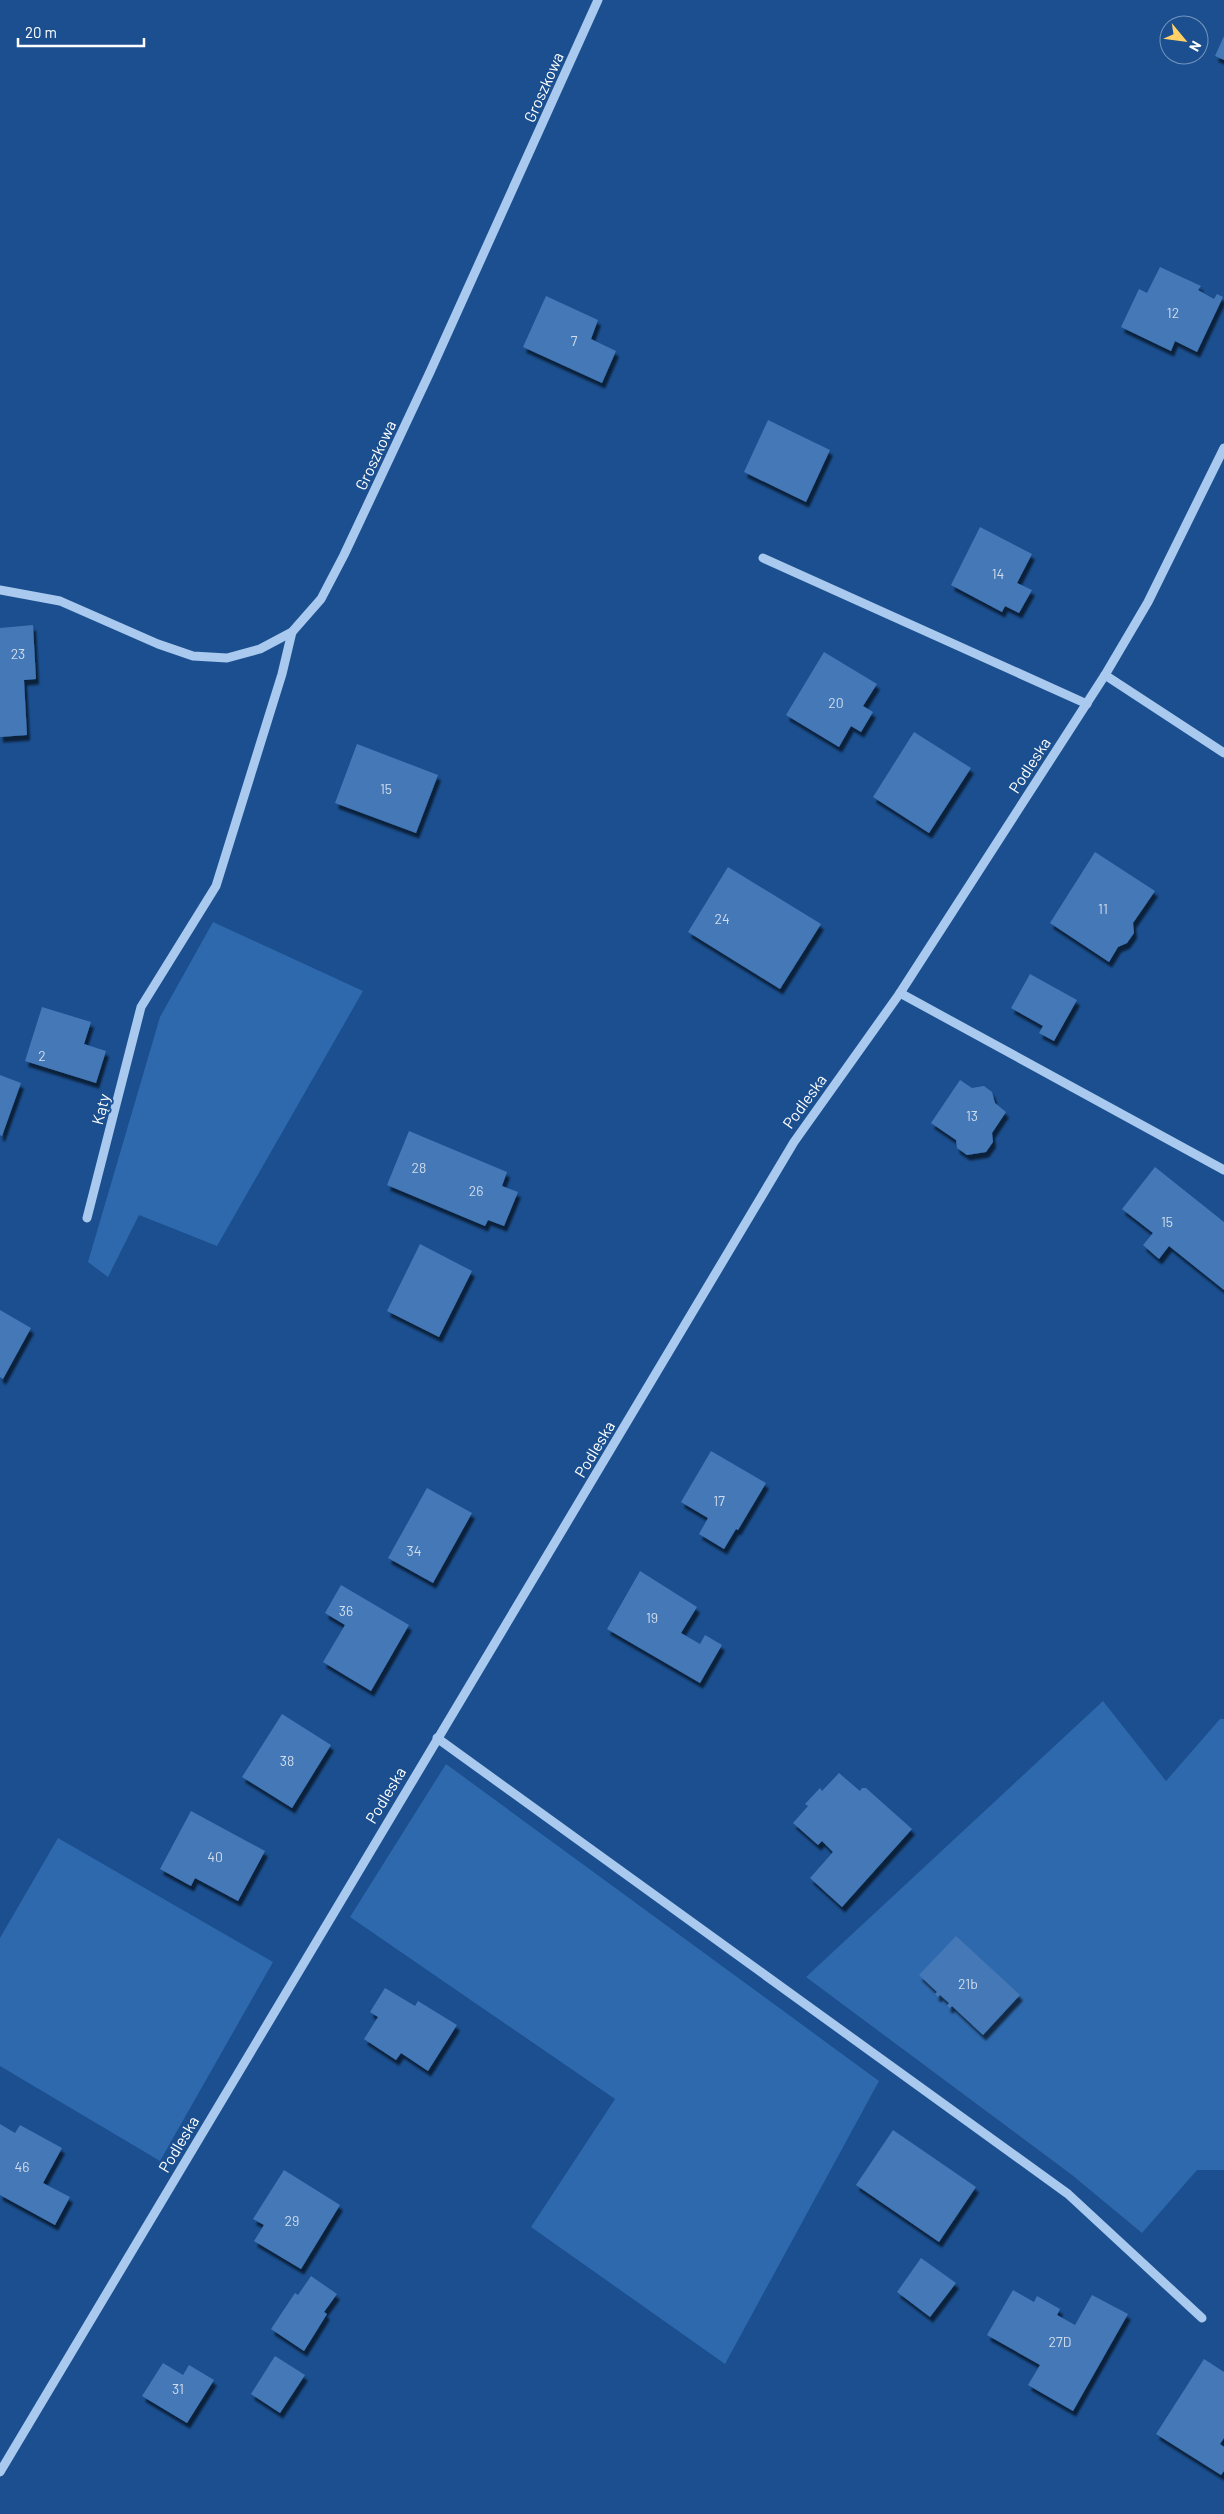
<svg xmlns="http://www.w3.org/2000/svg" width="1224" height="2514" font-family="Barlow,sans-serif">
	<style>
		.green { fill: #2e69ad }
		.building { fill: #4478b7; filter: url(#shadow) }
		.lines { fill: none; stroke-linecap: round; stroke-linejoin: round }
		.minor { stroke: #a9c9ee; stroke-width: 9 }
		.labels { text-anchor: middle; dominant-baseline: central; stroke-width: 4; stroke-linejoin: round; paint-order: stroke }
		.number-label { font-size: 14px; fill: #d0dded }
		.street-label { font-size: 16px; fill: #fff; stroke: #1b4f8f }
	</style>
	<defs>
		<filter id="shadow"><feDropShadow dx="3" dy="5.5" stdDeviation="1" flood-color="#0009"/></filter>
	</defs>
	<rect width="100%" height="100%" fill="#1b4f8f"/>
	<g class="green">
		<path d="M213,922L363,991L217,1246L139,1215L108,1277L88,1262L160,1017Z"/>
		<path d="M1103,1701L1166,1781L1220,1719H1224V2170H1197L1142,2233L1072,2175L806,1977Z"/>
		<path d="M446,1764L879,2081L725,2364L531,2227L615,2099L350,1917Z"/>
		<path d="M58,1838L273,1962L160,2161L0,2066V1938Z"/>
	</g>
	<g class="building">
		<path d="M1224,36V60L1215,56Z"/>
		<path d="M1160,267L1201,286L1198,290L1214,299L1217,294L1223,297L1197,352L1175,341L1171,351L1121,327L1139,289L1147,293Z"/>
		<path d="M546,296L598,320L591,339L616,351L602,383L523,347Z"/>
		<path d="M768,420L830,450L806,502L744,472Z"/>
		<path d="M980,527L1032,554L1017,583L1032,590L1019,613L1005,606L1002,612L951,585Z"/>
		<path d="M33,625L36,679L24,680L27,735L0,737V628Z"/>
		<path d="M824,652L877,684L863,706L873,712L861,732L851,726L839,747L786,715Z"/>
		<path d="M914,732L971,768L929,833L873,797Z"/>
		<path d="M357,744L438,775L416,833L335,803Z"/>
		<path d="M1095,852L1155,891L1133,923L1134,933L1127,943L1118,947L1109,962L1050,923Z"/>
		<path d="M728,867L821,924L780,989L688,932Z"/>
		<path d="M1030,974L1077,1000L1054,1041L1039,1033L1043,1026L1011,1008Z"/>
		<path d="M42,1007L91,1022L84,1044L106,1051L96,1083L25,1061Z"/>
		<path d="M0,1075L21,1083L2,1136L0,1135Z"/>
		<path d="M960,1080L972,1088L984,1086L992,1092L995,1103L1006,1112L992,1133L993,1142L986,1152L967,1155L957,1148L956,1140L931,1123Z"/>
		<path d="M409,1131L507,1172L502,1186L518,1192L504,1226L488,1220L485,1226L387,1185Z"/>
		<path d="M1155,1167L1224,1222V1290L1169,1246L1159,1259L1143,1245L1153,1233L1122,1209Z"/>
		<path d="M420,1244L472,1271L439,1337L387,1311Z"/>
		<path d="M0,1310L31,1328L3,1379L0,1377Z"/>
		<path d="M711,1451L766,1483L738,1530L736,1529L724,1549L699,1534L708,1518L681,1502Z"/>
		<path d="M427,1488L472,1513L433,1583L388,1558Z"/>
		<path d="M640,1571L697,1607L681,1633L700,1644L705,1635L722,1645L700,1683L607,1629Z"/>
		<path d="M341,1585L409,1625L371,1691L323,1662L345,1625L325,1613Z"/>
		<path d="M282,1714L331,1745L292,1808L242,1777Z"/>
		<path d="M839,1773L860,1791L862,1788H866L912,1829L842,1907L810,1878L833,1852L822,1841L818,1845L793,1823L808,1806L805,1804L820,1788L822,1791Z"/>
		<path d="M191,1811L265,1851L238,1901L195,1878L191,1886L160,1869Z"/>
		<path d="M956,1936L1020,1995L983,2035L952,2006L950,2008L947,2006L949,2003L940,1995L938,1997L935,1994L937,1992L919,1975Z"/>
		<path d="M385,1988L415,2006L418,2001L457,2025L428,2071L401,2053L396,2060L364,2039L378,2017L370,2012Z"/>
		<path d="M0,2124L15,2133L20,2125L62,2148L43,2183L70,2197L55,2225L0,2195Z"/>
		<path d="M893,2130L976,2187L939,2242L856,2185Z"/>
		<path d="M284,2170L340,2205L301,2269L254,2241L264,2225L253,2219Z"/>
		<path d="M921,2258L956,2283L930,2317L897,2292Z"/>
		<path d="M311,2276L337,2294L324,2312L327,2314L304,2351L271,2329L295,2293L298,2295Z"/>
		<path d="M1013,2290L1034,2302L1037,2296L1060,2309L1057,2315L1075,2325L1092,2295L1128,2314L1073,2411L1028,2385L1040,2365L987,2335Z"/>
		<path d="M275,2356L305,2375L280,2413L251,2394Z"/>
		<path d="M1204,2359L1224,2372V2438L1220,2444L1224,2447V2471L1221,2475L1156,2434Z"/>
		<path d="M163,2363L183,2375L189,2365L214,2380L187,2423L142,2396Z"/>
	</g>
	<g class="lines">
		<g class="minor">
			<path d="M763,558L1087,704"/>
			<path d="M0,590L60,601L158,644L193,656L227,658L260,649L292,632L321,599L344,555L430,372L598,0"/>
			<path d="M1105,675L1224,753"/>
			<path d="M900,993L1224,1170"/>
			<path d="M87,1218L141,1007L216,886L282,674L292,632"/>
			<path d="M437,1738L1068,2194L1202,2318"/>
			<path d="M0,2472L794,1142L900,993L1105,675L1148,602L1224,448"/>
		</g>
	</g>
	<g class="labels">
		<g class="number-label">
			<text x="1173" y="312">12</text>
			<text x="574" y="340">7</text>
			<text x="998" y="573">14</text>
			<text x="18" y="653">23</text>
			<text x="836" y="702">20</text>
			<text x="386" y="788">15</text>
			<text x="1103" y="908">11</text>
			<text x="722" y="918">24</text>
			<text x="42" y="1055">2</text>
			<text x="972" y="1115">13</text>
			<text x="419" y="1167">28</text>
			<text x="476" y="1190">26</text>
			<text x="1167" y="1221">15</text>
			<text x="719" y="1500">17</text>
			<text x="414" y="1550">34</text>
			<text x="346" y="1610">36</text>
			<text x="652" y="1617">19</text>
			<text x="287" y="1760">38</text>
			<text x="215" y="1856">40</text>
			<text x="968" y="1983">21b</text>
			<text x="22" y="2166">46</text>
			<text x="292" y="2220">29</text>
			<text x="1060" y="2341">27D</text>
			<text x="178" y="2388">31</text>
		</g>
		<g class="street-label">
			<text transform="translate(543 87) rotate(-66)">Groszkowa</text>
			<text transform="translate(375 455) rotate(-65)">Groszkowa</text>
			<text transform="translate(1029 765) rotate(-57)">Podleska</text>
			<text transform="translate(804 1101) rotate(-54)">Podleska</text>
			<text transform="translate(100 1109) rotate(-76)">Kąty</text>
			<text transform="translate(594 1449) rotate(-59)">Podleska</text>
			<text transform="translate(385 1795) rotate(-59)">Podleska</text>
			<text transform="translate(178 2144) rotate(-59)">Podleska</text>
		</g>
	</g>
	<g transform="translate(1184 40) rotate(119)"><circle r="24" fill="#1b4f8f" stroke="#7695bc"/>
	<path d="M0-4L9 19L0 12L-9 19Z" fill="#ffd166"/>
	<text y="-8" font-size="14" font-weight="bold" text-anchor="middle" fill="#ffffff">N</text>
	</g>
	<path d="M18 38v8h126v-8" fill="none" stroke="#ffffff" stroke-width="2.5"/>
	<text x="25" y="38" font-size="15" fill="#ffffff" stroke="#1b4f8f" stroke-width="4" paint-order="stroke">20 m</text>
</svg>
